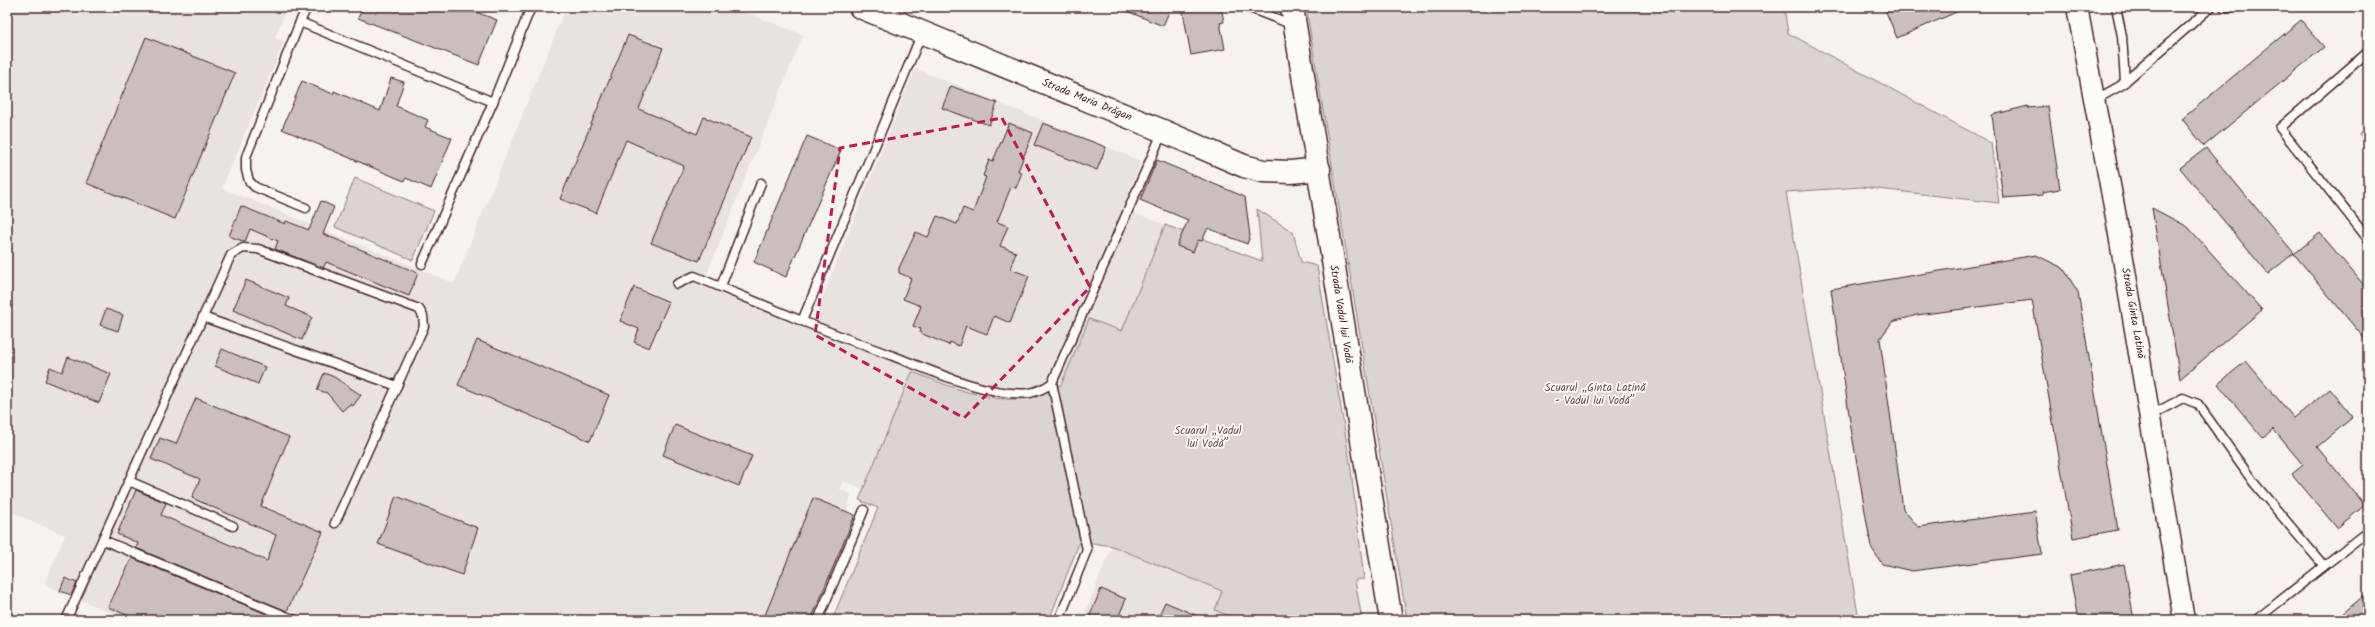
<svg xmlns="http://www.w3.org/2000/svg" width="2375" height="627" font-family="Kalam,sans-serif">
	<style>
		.built { fill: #e9e3e0 }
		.green { fill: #dcd4d2; stroke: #937a7e }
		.building { fill: #cbbfbe; stroke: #4a1f2b }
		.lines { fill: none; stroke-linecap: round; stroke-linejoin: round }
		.service-casing { stroke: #4a1f2b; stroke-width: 11 }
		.tertiary-casing { stroke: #4a1f2b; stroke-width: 23 }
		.secondary-casing { stroke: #4a1f2b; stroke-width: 25 }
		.primary-casing { stroke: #4a1f2b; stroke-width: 25 }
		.service { stroke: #fdfcf7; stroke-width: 8 }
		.tertiary { stroke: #fdfcf7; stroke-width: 20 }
		.secondary { stroke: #fdfcf7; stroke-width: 22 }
		.primary { stroke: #fdfcf7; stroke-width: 22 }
		.marked { fill: none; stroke: #c2185b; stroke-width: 3; stroke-dasharray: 8 5; stroke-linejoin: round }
		.labels { text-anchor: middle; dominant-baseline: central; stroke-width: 3.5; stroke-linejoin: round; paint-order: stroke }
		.street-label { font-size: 11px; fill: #4a1f2b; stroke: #fdfcf7 }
		.park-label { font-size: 11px; fill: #6e4c55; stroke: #fdfcf7 }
	</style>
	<rect width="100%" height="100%" fill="#f6f3ef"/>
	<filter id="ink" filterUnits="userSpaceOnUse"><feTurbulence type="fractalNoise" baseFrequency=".025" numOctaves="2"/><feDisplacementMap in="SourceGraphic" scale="8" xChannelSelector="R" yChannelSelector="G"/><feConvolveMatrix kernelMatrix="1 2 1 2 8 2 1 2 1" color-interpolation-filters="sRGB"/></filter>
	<g filter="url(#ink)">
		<g class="built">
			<path d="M7,7H287L275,38L284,42L222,188L454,283L566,7H733L803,35L702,286L809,330L915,68L1141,161L1123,208L1165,225L1122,331L1089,319L1061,385L1027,398H1000L970,392L912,372L864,489L843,481L840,489L852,494L810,620H126L44,584L65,535L7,511Z"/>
			<path d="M1112,546L1222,591L1215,610L1239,620H1082Z"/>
		</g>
		<g class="green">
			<path d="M1306,7H1784L1788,33L1991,143L1999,203L1861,187L1786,192L1859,620H1407Z"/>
			<path d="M2368,127V145L2359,134Z"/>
			<path d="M355,178L434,211L413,260L335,227Z"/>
			<path d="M1257,209L1293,232L1301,262L1317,266L1350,462L1364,579L1355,580L1362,620H1239L1215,610L1222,591L1112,546L1080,541L1049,620H832L878,508L859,500L912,372C948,385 987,404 1026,398C1038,397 1051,389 1061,385L1089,319L1122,331L1165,225L1262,261Z"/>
		</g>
		<g class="building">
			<path d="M363,7H463L497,20L479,65L358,18Z"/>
			<path d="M1117,7H1171L1163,26Z"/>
			<path d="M1182,7H1221L1224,22L1220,23L1225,49L1191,55Z"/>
			<path d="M1884,7H1968L1897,38Z"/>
			<path d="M2301,20L2324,47L2204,146L2182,119Z"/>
			<path d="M628,35L663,48L639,109L697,134L704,117L751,137L699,261L651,243L684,166L626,140L596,213L560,199Z"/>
			<path d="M146,37L235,73L175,219L86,183Z"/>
			<path d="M391,78L404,82L396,106L428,120L425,127L452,138L431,189L406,178L404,181L282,129L302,81L333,94L334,91L380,111Z"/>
			<path d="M951,86L997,103L989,125L942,108Z"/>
			<path d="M2028,106V108L2048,106L2060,189L2042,192L2043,195L2003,198L1992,115Z"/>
			<path d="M1009,123L1033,133L1018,171L1022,172L1016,188L1011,187L997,222L1008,226L1000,246L1016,252L1010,269L1029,276L1010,323L994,316L987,334L966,326L959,346L950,342L949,345L920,333L921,329L913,326L921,306L903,299L911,278L899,273V268L916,232L928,237L937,216L957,224L963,208L973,212L986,177L983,176L989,160L993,161Z"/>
			<path d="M1043,123L1106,147L1097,170L1034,145Z"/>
			<path d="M807,136L841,150L786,277L754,262Z"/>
			<path d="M2206,148L2294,253L2268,274L2180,168Z"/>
			<path d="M1157,160L1245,197L1250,236L1247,244L1208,228L1202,241L1198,240L1193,252L1177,246L1188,220L1140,200Z"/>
			<path d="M321,201L334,207L323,234L418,273L409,296L326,262L323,268L275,249L278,241L250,229L245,242L229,236L241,206L285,224L286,221L309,230Z"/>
			<path d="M2152,208L2188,227L2262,310L2180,379Z"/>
			<path d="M2320,233L2368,290V343L2294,254Z"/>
			<path d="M2036,255L2063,268L2078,292L2118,530L2073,538L2032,300L1917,315L1892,322L1880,339L1903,509L1918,527L2035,511L2042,554L1912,571L1882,564L1871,547L1851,428L1831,289Z"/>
			<path d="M246,280L289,298L286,306L312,317L302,340L233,310Z"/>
			<path d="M634,287L669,302L649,348L634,342L639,329L620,321Z"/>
			<path d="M106,309L123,315L118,331L100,325Z"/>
			<path d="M477,340L609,395L590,441L458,385Z"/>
			<path d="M222,349L265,367L258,384L215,366Z"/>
			<path d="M68,357L111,374L99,403L45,381L50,367L62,372Z"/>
			<path d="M2246,361L2294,418L2330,389L2353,417L2317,447L2365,505L2337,528L2292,474L2303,465L2273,429L2263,438L2218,384Z"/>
			<path d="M324,373L334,377L361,395L353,406L350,404L342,411L327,393L317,390Z"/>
			<path d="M196,398L289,437L261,506L323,532L287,611L136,548L138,543L117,534L136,490L166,503L161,515L267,561L276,535L192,498L200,479L151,459L160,438L176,444Z"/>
			<path d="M675,425L752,456L739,486L663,455Z"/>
			<path d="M396,496L478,528L462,575L378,544Z"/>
			<path d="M813,498L855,515L811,620H763Z"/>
			<path d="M132,558L281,620H138L108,607Z"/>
			<path d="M2124,564L2134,620H2078L2070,575Z"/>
			<path d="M65,578L77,583L71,595L60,591Z"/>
			<path d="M1101,589L1126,599L1117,620H1088Z"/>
			<path d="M2368,592V620H2335Z"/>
			<path d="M1165,602L1207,620H1157Z"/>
		</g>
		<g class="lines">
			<g class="service-casing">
				<g id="service">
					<path d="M307,7L300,22L493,102"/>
					<path d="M1247,7L1293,25"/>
					<path d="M2116,7L2122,36L2125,82"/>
					<path d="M2224,7H2232"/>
					<path d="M300,22L246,157V170L249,181L255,187L306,208"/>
					<path d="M922,33L802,321C832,333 862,345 893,356C929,370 992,398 1030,393C1039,391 1045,388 1052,383"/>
					<path d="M2368,52L2280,128L2368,239"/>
					<path d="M2095,100L2120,86L2211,7"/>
					<path d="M422,264L493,102L531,7"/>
					<path d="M677,284L694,276L802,321"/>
					<path d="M721,286L761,183"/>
					<path d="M203,317L397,386"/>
					<path d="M2151,415L2183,398L2198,404L2254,483L2324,566"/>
					<path d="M129,481L233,526"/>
					<path d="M103,540L295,620"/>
					<path d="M66,620L231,255L243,248L258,249L419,309L423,316L424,326L335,523"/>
					<path d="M818,620L864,510"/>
					<path d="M1059,620L1087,550L1052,383L1163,131"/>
					<path d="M2256,620L2368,531"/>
				</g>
			</g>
			<g class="tertiary-casing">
				<path id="tertiary" d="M2077,7L2116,217L2184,620"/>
			</g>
			<g class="secondary-casing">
				<path id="secondary" d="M860,7L1163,131L1244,166L1263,171L1291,172L1319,169"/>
			</g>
			<g class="primary-casing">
				<path id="primary" d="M1292,7L1391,620"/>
			</g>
			<use href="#service" class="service"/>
			<use href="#tertiary" class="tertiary"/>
			<use href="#secondary" class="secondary"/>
			<use href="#primary" class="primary"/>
		</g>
	</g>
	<path class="marked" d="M1002,118L1090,287L964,418L815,335L840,148Z"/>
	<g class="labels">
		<g class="street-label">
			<text transform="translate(1087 100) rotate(22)">Strada Maria Drăgan</text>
			<text transform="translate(2133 313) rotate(80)">Strada Ginta Latină</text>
			<text transform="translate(1341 314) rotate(81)">Strada Vadul lui Vodă</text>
		</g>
		<g class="park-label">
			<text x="1595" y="388">Scuarul „Ginta Latină<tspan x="1595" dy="13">- Vadul lui Vodă”</tspan></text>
			<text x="1208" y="431">Scuarul „Vadul<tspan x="1208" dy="13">lui Vodă”</tspan></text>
		</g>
	</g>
	<rect width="2375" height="627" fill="none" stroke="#fdfcf7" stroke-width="24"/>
	<rect x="12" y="12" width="2351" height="603" fill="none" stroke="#4a1f2b" stroke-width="1.5" filter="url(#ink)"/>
</svg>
